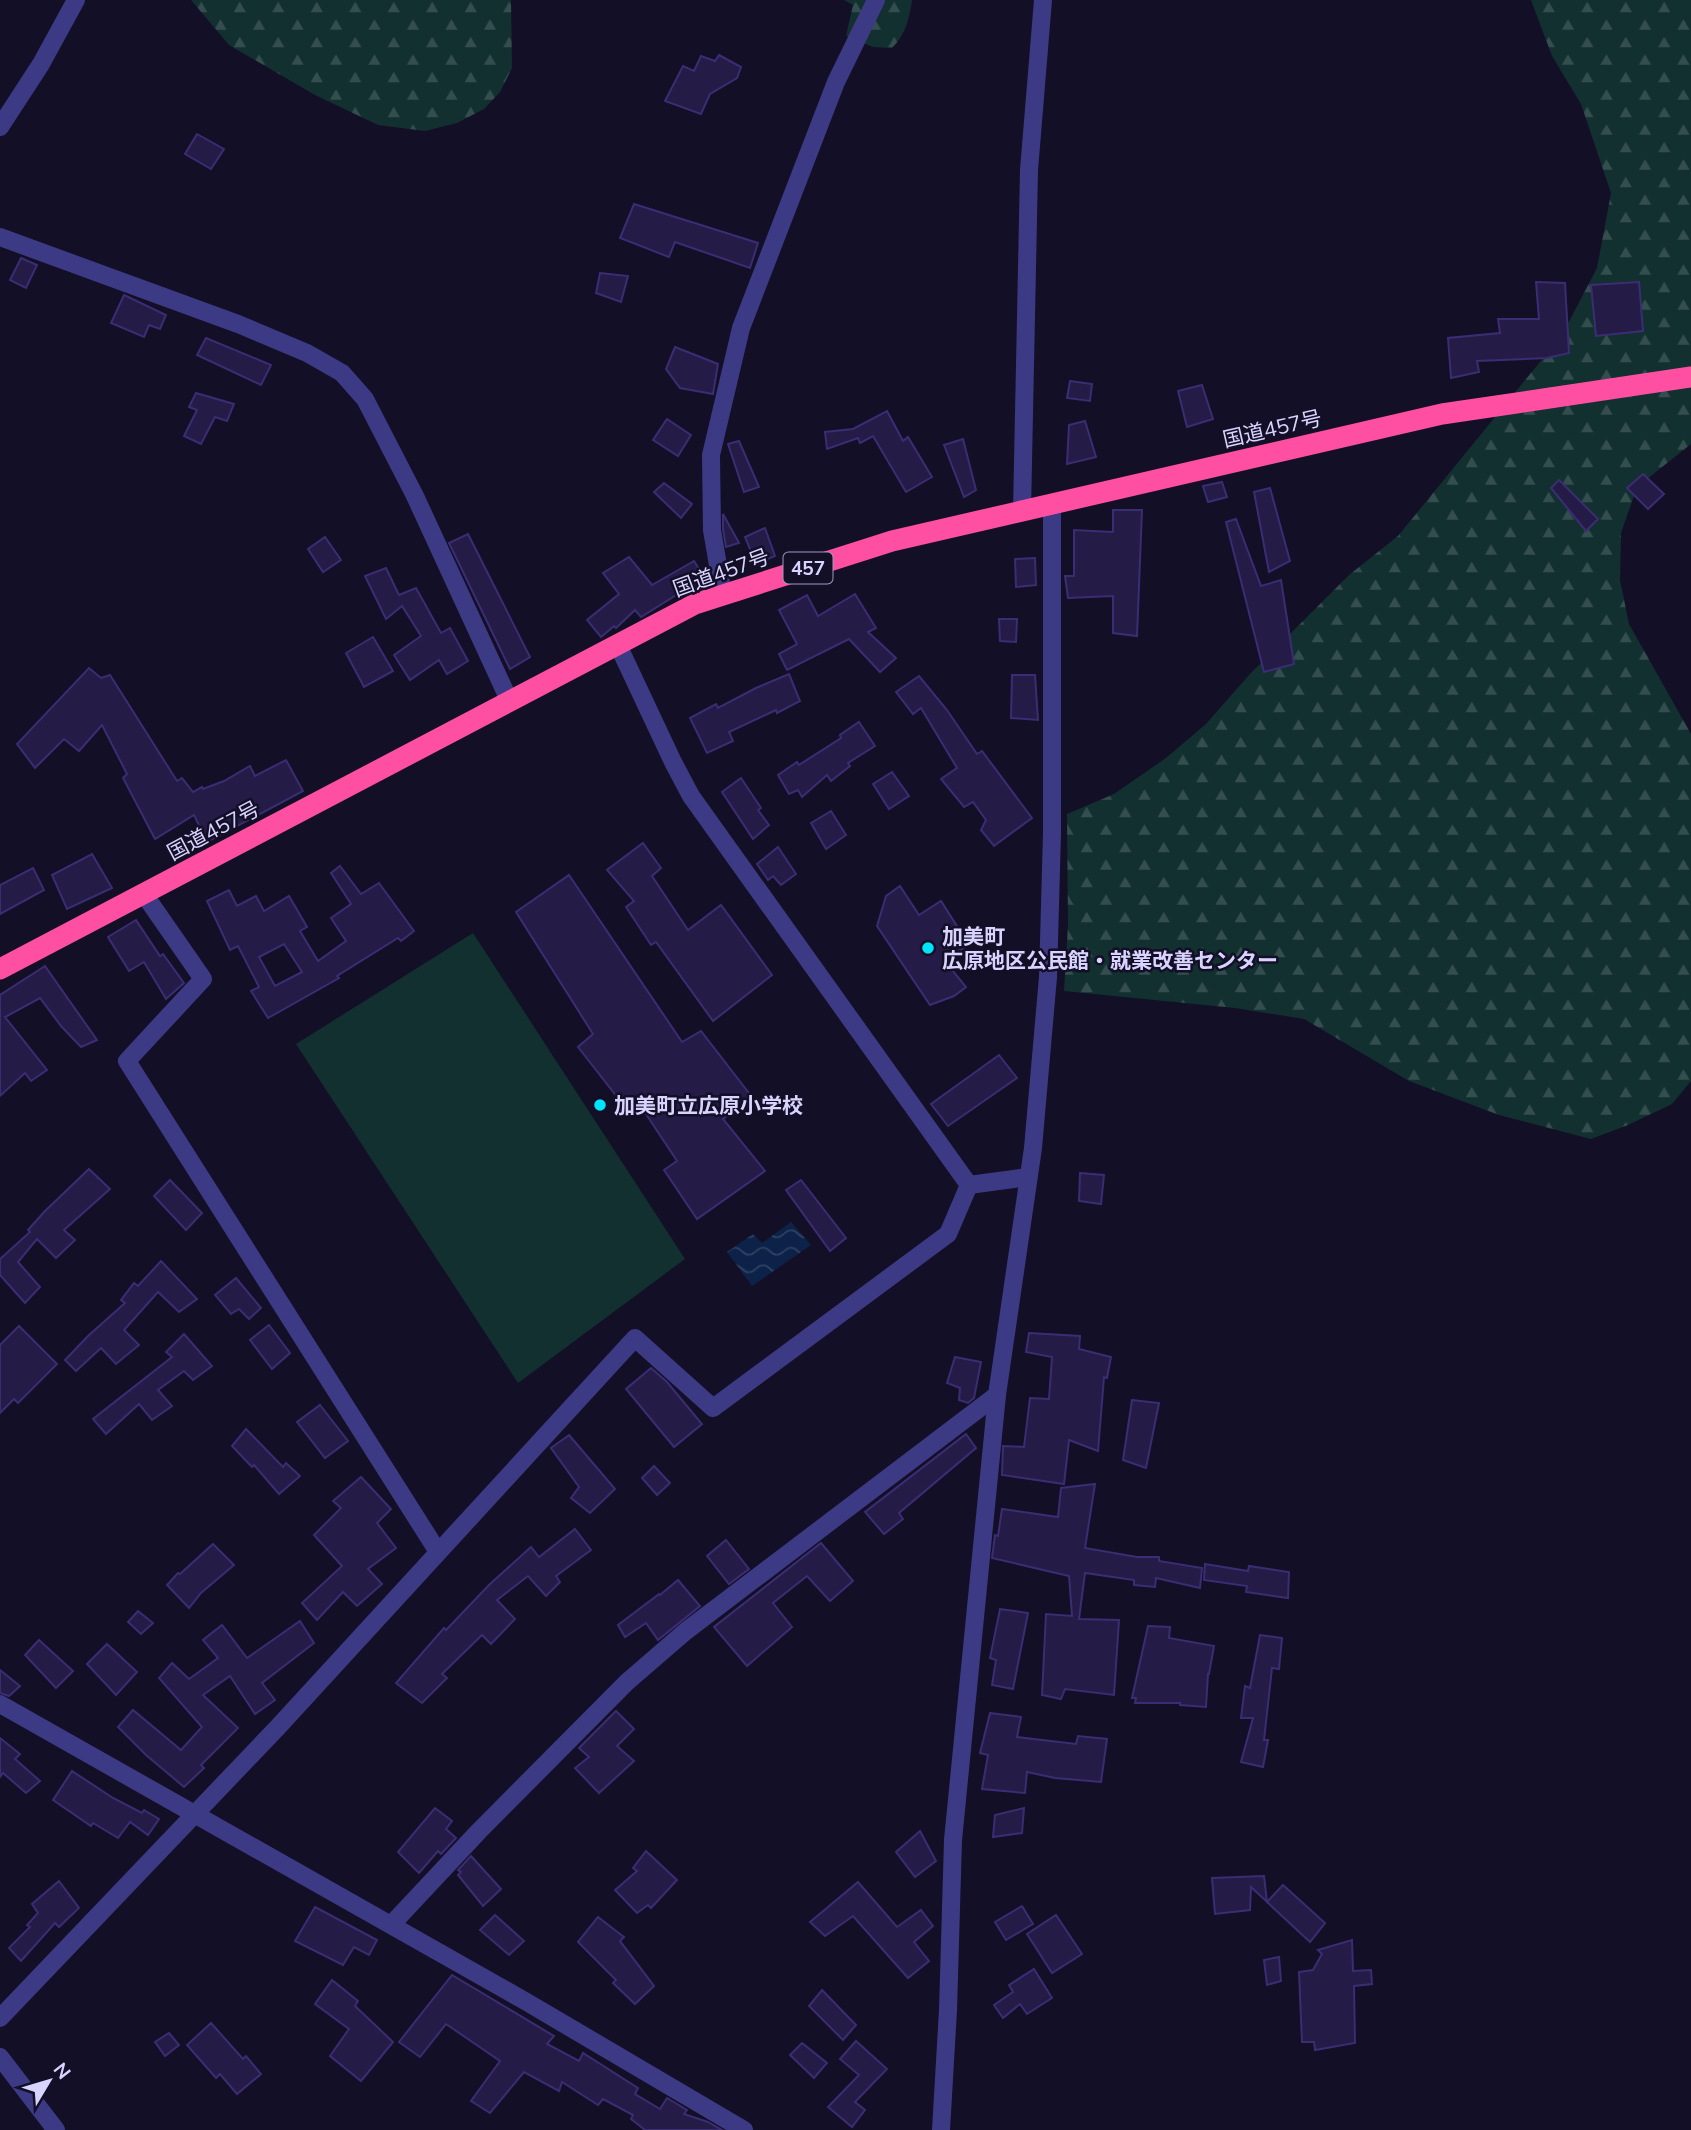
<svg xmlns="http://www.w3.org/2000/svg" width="1691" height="2130" font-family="Mulish,'Noto Sans JP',sans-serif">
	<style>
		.grass { fill: #12302f }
		.forest { fill: url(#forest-firs) }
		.water { fill: url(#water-waves) }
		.building { fill: #241b47; stroke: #3b2d73; stroke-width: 2; fill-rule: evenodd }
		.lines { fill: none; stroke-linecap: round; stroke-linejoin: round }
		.street { stroke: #3d3a85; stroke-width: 18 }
		.highway { stroke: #ff4fa3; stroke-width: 21 }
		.poi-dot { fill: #00e5ff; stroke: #130f26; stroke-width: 2.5 }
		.labels { text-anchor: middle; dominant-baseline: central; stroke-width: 5; stroke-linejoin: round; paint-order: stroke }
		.shield { fill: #130f26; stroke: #9e99be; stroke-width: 2 }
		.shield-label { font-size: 19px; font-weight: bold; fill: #d9d4ff }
		.street-label { font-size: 21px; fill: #d9d4ff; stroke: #130f26 }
		.poi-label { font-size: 21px; font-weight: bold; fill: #d9d4ff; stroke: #130f26; text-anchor: start }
	</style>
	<defs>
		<pattern id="forest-firs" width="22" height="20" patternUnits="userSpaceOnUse" patternTransform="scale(1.75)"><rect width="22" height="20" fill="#12302f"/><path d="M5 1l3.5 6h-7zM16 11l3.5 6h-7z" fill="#344d4e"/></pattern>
		<pattern id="water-waves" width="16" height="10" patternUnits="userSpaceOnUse" patternTransform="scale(1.75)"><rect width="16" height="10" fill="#0c2248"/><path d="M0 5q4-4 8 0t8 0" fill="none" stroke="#2f4163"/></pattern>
	</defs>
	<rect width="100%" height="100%" fill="#130f26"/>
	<path class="grass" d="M473,933L685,1259L518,1383L296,1044Z"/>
	<g class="forest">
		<path d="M191,0H511L512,68L500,92L484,109L457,123L425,131L378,125L315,95L229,45Z"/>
		<path d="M844,0H912C909,19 906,34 892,48L873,47L846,36L853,5Z"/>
		<path d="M1531,0H1691V444L1637,487L1621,533L1620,580L1629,624L1691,734V1081L1672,1104L1628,1125L1591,1139L1499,1115L1409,1081L1304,1019L1235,1008L1064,991L1068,925L1067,814L1114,794L1166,758L1206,724L1249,675L1349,575L1398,536L1562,335L1597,268L1611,193L1581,104L1552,56Z"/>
	</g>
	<path class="water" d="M791,1222L811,1245L752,1286L727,1252L753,1234L762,1243Z"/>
	<g class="building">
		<path d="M719,55L741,67L737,78L710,94L701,114L665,101L683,66L694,71L701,56L715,61Z"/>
		<path d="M197,134L224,149L211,169L185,154Z"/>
		<path d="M634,204L758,243L750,268L675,242L669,257L620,238Z"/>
		<path d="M21,258L37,265L26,288L10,280Z"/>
		<path d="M600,273L628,276L621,302L596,293Z"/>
		<path d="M1536,282L1565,283L1569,353L1547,358L1477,361L1479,372L1451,378L1448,338L1500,333L1498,319H1539Z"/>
		<path d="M1639,282L1643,331L1596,336L1591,285Z"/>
		<path d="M124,295L166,315L160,329L149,325L144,337L111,323Z"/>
		<path d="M206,338L271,365L261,385L197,355Z"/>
		<path d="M675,347L718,364L713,394L680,388L666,369Z"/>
		<path d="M1070,381L1092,384L1090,401L1067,398Z"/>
		<path d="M1202,385L1213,419L1187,427L1178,391Z"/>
		<path d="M196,393L234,404L227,421L215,417L201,444L184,436L197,410L189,407Z"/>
		<path d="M887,411L903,441L908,437L932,477L906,492L873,436L860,443L858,438L827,449L825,432L853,429Z"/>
		<path d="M667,419L691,435L678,456L653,440Z"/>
		<path d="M1085,421L1096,457L1067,464L1069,425Z"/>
		<path d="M963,439L976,490L964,497L944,445Z"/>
		<path d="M739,441L759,487L744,492L728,444Z"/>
		<path d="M1643,474L1664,494L1648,509L1627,488Z"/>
		<path d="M1559,480L1598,519L1586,531L1551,488Z"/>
		<path d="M1222,482L1227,497L1208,502L1203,486Z"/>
		<path d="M664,483L692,504L681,518L654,492Z"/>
		<path d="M1270,488L1290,561L1269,572L1254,492Z"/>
		<path d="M1113,510H1142L1137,636L1113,633V596L1068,598L1065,576H1074V530L1113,532Z"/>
		<path d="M723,514L739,543L726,547L723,529Z"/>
		<path d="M1236,519L1261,586L1281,580L1294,664L1264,672L1226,522Z"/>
		<path d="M765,528L775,556L756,564L745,537Z"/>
		<path d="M468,534L530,657L510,669L449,543Z"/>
		<path d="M325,537L341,560L323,572L308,549Z"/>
		<path d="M629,557L652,585L694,561L707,582L688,593L686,589L641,617L635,610L616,628L614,626L601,637L587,620L619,594L603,573Z"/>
		<path d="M1035,558L1036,585L1016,587L1015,559Z"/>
		<path d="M386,568L399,595L416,588L441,633L450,628L468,661L447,674L439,660L410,680L394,655L421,636L402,606L386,619L365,576Z"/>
		<path d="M855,594L876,628L868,632L896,658L880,672L849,639L787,670L779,654L797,644L779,610L807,595L818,616Z"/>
		<path d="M999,619H1017L1016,642L1000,641Z"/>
		<path d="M373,637L393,671L364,687L346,653Z"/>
		<path d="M89,668L101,678L110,675L177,781L182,778L193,792L202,787L203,789L224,781L250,766L255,776L286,760L303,791L207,842L194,815L155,839L123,778L127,774L102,725L79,751L64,739L35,768L17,744Z"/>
		<path d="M789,674L800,701L777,713L776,710L729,732L733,741L707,753L690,718L716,704L718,708L756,688Z"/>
		<path d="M1012,675H1035L1038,720L1011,718Z"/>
		<path d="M919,676L947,710L977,754L982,751L1032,818L994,846L981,830L986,820L973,802L964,807L941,779L957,768L921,708L913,714L896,692Z"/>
		<path d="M859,722L875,746L848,763L850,766L831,781L827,775L802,797L798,790L789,794L778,775L797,762L799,765L841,738L840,735Z"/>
		<path d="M892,772L909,796L889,809L873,784Z"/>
		<path d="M741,778L761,808L758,810L769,825L753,839L722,792Z"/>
		<path d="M831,811L846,835L826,849L811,823Z"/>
		<path d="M643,843L661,868L652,876L688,930L721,905L772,975L713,1021L656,942L651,945L626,907L634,901L607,870Z"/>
		<path d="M778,847L796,874L781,885L773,876L768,880L757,864Z"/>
		<path d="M92,854L112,888L67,909L52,875Z"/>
		<path d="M340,866L361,894L379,883L414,931L401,941L398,938L337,976L339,978L268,1018L251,991L259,987L238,946L230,950L207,901L229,890L237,906L256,896L264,911L289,896L307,927L300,931L318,961L346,941L331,918L351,904L331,873ZM284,944L302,972L275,986L259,957Z"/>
		<path d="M33,868L44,890L0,914V885Z"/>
		<path d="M569,875L682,1042L701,1031L752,1097L723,1119L765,1171L697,1219L664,1170L677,1161L638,1102L628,1111L578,1047L593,1034L516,912Z"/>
		<path d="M900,886L919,915L941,901L969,945L944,960L966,987L954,996L930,1005L877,926L886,896Z"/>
		<path d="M136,920L160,956L163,954L184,983L166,999L144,962L129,971L108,937Z"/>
		<path d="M45,966L97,1040L81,1047L61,1026L40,998L5,1017L47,1070L31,1081L25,1073L0,1096V995Z"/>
		<path d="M999,1055L1017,1078L948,1126L931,1104Z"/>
		<path d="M89,1169L110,1189L64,1230L75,1240L56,1258L37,1239L18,1262L40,1287L25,1303L0,1275V1259L30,1232L28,1230L44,1212Z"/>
		<path d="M1080,1173L1104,1175L1101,1204L1079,1201Z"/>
		<path d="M170,1180L202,1213L186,1230L154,1196Z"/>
		<path d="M801,1180L846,1238L830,1251L786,1190Z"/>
		<path d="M161,1261L197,1299L179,1312L158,1292L124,1330L139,1345L116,1364L101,1348L76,1371L65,1360L88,1336L125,1303L121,1300L134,1283L138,1286Z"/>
		<path d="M236,1278L261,1308L249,1319L239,1309L231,1314L215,1295Z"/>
		<path d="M269,1325L290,1353L272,1369L250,1340Z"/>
		<path d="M19,1326L57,1364L18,1403L14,1399L0,1413V1345Z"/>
		<path d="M1029,1333L1080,1336L1079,1349L1111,1357L1107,1378L1104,1377L1098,1451L1069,1440L1064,1484L1002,1475L1003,1446L1024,1447L1030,1398L1049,1399L1052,1357L1026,1352Z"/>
		<path d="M184,1334L212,1366L193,1380L184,1371L158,1390L172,1406L152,1420L139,1404L106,1434L93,1419L172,1357L166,1352Z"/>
		<path d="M955,1357L981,1362L974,1398L968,1403L959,1400L960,1388L947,1383Z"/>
		<path d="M651,1368L667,1382L702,1424L674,1447L626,1389Z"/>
		<path d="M1132,1400L1159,1403L1146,1468L1123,1460Z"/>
		<path d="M320,1405L348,1441L325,1458L297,1422Z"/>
		<path d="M246,1429L283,1467L286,1463L300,1476L279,1494L254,1465L252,1467L232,1446Z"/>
		<path d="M966,1434L976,1448L899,1513L903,1519L884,1534L865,1512Z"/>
		<path d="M569,1435L615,1489L590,1513L571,1498L579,1487L551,1448Z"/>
		<path d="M654,1466L670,1483L657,1495L642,1478Z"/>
		<path d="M361,1477L391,1509L377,1523L396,1548L368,1569L382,1584L357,1606L343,1592L317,1620L302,1603L342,1566L314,1535L341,1508L333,1501Z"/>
		<path d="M1095,1484L1085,1548L1137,1557H1159V1561L1202,1568L1200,1588L1156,1578L1155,1587L1134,1585V1580L1085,1573L1079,1619L1119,1620L1114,1695L1065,1689L1061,1699L1042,1695L1046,1614L1072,1616L1069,1576L992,1558L995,1535L998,1536L1002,1509L1058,1517L1061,1488Z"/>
		<path d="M575,1529L591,1550L556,1576L560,1582L546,1596L528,1576L497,1600L515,1619L491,1644L482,1635L442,1674L447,1678L422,1703L396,1683L444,1628L446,1630L490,1584L531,1547L539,1557Z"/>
		<path d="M726,1540L749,1569L729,1584L707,1556Z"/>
		<path d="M821,1543L853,1581L830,1601L807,1576L773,1603L792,1627L747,1666L714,1627Z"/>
		<path d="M213,1544L234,1565L201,1593L189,1608L167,1585L178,1573L180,1574Z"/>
		<path d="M1205,1564L1248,1571L1249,1566L1289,1572L1288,1598L1246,1592L1247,1586L1204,1580Z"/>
		<path d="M678,1580L700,1606L658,1640L646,1623L625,1637L618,1625L659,1594L660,1595Z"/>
		<path d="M1000,1609L1028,1613L1013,1689L992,1685L996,1660L990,1658Z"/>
		<path d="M138,1611L153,1623L141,1634L128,1622Z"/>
		<path d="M300,1621L314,1643L262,1683L275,1700L255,1714L230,1676L203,1695L238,1728L201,1765L204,1768L184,1787L146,1755L118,1727L133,1710L181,1750L202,1727L159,1678L172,1663L189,1679L218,1658L203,1640L222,1625L247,1658Z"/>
		<path d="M1148,1626L1170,1627L1169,1638L1214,1646L1209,1674H1208L1206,1707L1180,1705V1703H1135L1136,1698H1132Z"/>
		<path d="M1260,1635L1282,1638L1279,1669L1272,1668L1264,1740H1268L1263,1767L1241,1762L1253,1718H1241L1245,1686L1250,1688Z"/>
		<path d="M39,1640L73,1671L56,1688L25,1655Z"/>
		<path d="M107,1644L137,1672L116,1695L87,1664Z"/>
		<path d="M0,1670L20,1686L9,1696L0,1693Z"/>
		<path d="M616,1711L634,1729L617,1746L634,1761L599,1793L575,1768L589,1757L579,1748Z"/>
		<path d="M990,1713L1021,1717L1017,1737L1076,1744L1078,1736L1107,1739L1101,1782L1055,1778L1027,1772L1025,1793L982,1789L988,1755L980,1753Z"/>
		<path d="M0,1738L20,1754L15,1759L40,1781L26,1793L3,1773L0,1777Z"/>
		<path d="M72,1771L113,1798L142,1813L144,1810L159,1819L148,1835L130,1822L118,1838L93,1823L91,1826L53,1800Z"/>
		<path d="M435,1808L452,1821L446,1829L456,1838L441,1854L438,1851L419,1873L398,1852Z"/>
		<path d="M1024,1808L1022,1833L993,1837L995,1815Z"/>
		<path d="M920,1831L936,1861L915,1877L896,1852Z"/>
		<path d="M646,1851L677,1880L651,1908L648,1905L637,1913L615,1890L637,1871L633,1868Z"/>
		<path d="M471,1856L501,1889L483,1906L458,1875L461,1872L458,1870Z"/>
		<path d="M1264,1876L1267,1902L1251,1887L1250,1910L1215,1914L1212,1878Z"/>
		<path d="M59,1881L79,1908L59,1927L55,1923L21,1961L9,1948L30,1927L27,1925L38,1913L32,1904Z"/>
		<path d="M858,1882L897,1927L921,1910L933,1926L914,1942L929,1961L908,1978L853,1916L825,1936L810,1922Z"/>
		<path d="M1283,1885L1325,1923L1310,1942L1267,1902Z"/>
		<path d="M1022,1906L1033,1924L1006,1940L995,1922Z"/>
		<path d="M315,1907L377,1940L369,1955L354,1947L343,1965L295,1941Z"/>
		<path d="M495,1915L524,1941L509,1955L480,1930Z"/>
		<path d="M1056,1915L1082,1954L1052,1973L1027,1934Z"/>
		<path d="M598,1917L624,1937L620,1941L654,1986L635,2004L613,1983L616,1980L578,1942Z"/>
		<path d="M1352,1940L1353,1971L1371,1970L1372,1984L1354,1986L1355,2043L1315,2050L1314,2042H1302L1299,1972L1313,1970L1322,1954L1318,1950Z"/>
		<path d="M1279,1957L1281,1981L1267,1985L1264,1960Z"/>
		<path d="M1034,1969L1052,1998L1027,2014L1020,2004L1003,2018L994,2005L1013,1992L1009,1985Z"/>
		<path d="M452,1975L554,2036L547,2044L579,2061L583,2053L638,2088L635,2094L660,2109L667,2098L687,2110L684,2114L708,2122L722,2130H645L631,2119L633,2115L603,2099L598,2105L562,2082L559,2091L524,2072L490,2113L471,2101L500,2061L446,2024L420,2057L399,2042Z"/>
		<path d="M332,1980L358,2001L355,2006L393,2042L361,2081L330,2056L349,2029L315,2004Z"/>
		<path d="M822,1990L856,2025L843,2040L809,2006Z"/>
		<path d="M211,2023L243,2059L246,2056L261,2074L237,2094L220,2074L216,2078L187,2045Z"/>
		<path d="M169,2033L179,2045L165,2056L155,2042Z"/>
		<path d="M856,2041L887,2069L855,2102L865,2110L852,2127L828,2107L859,2075L840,2059Z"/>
		<path d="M802,2043L827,2063L814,2078L790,2055Z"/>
	</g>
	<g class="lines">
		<g class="street">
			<path d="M0,127L41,64L76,0"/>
			<path d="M0,237L238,324L307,353L342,373L365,399L415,496L509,700"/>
			<path d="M1022,511L1029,170L1043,0"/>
			<path d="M723,595L712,530L711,455L741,328L836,82L876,0"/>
			<path d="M618,645L673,762L691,796L969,1185L1028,1177"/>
			<path d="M144,894L203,979L127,1061L438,1552"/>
			<path d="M0,1704L525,2001L744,2130"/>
			<path d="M391,1925L479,1831L627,1682L686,1631L997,1395"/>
			<path d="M0,2018L278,1727L635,1338L713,1408L948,1234L969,1185"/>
			<path d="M0,2057L56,2130"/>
			<path d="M941,2130L948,2010L953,1840L997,1395L1033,1148L1048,977L1052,833V504"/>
		</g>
		<path class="highway" d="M0,969L695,604L723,595L892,541L1442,414L1691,377"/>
	</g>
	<g class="poi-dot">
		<circle cx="928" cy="948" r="7"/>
		<circle cx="600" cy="1105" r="7"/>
	</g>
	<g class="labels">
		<rect class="shield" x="783.5" y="552.5" width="49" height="31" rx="5"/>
		<g class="shield-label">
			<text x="808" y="568">457</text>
		</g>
		<g class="street-label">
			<text transform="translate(1272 428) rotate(-13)">国道457号</text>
			<text transform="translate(721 572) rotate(-20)">国道457号</text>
			<text transform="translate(213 830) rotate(-28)">国道457号</text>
		</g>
		<g class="poi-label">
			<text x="942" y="936">加美町<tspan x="942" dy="24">広原地区公民館・就業改善センター</tspan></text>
			<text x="614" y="1105">加美町立広原小学校</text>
		</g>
	</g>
	<g transform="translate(49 2081) rotate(52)" stroke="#130f26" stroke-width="5" paint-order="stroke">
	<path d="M0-5L12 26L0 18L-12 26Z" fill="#d9d4ff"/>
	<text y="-10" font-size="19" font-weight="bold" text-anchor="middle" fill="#d9d4ff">N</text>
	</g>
</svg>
